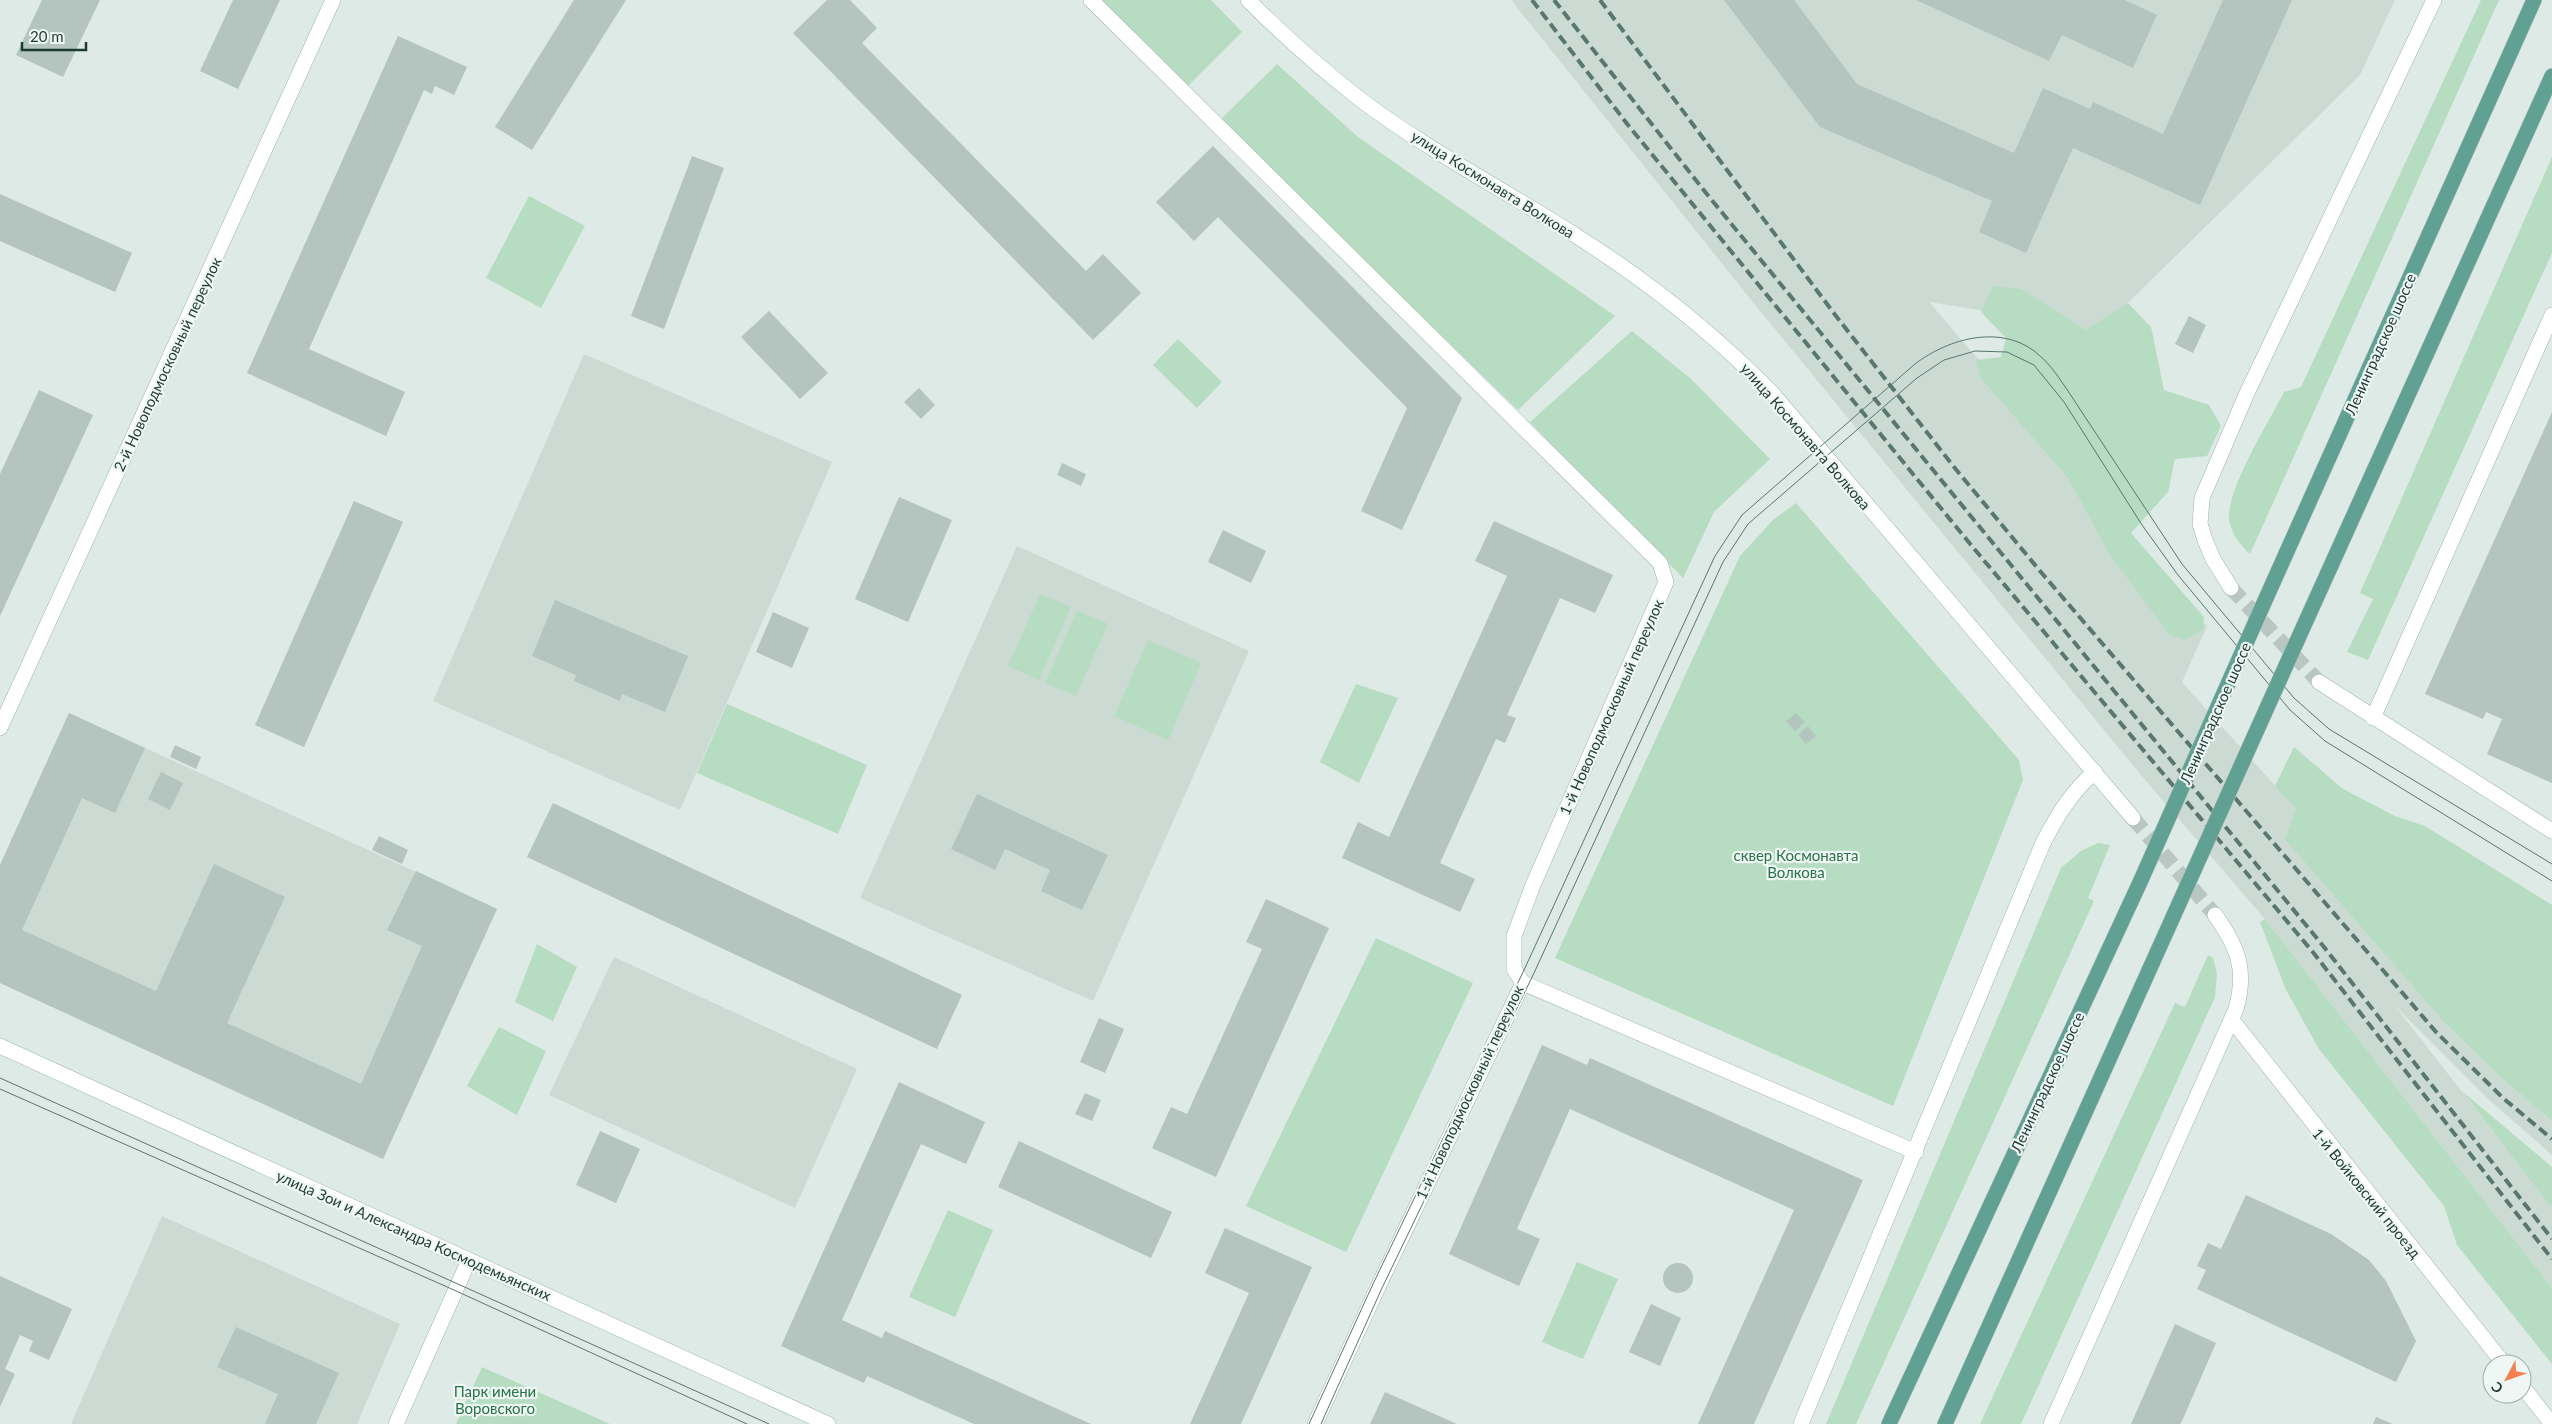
<svg xmlns="http://www.w3.org/2000/svg" width="2552" height="1424" font-family="Lato,sans-serif">
	<style>
		.built { fill: #ccdad4 }
		.green { fill: #b6dcc2 }
		.building { fill: #b3c5be }
		.lines { fill: none; stroke-linecap: round; stroke-linejoin: round }
		.tertiary-tunnel { stroke: #b8c7c2; stroke-width: 15; stroke-dasharray: 15 8; stroke-linecap: butt }
		.secondary-tunnel { stroke: #b8c7c2; stroke-width: 15; stroke-dasharray: 15 8; stroke-linecap: butt }
		.pedestrian-casing { stroke: #a1b2ac; stroke-width: 16 }
		.minor-casing { stroke: #a1b2ac; stroke-width: 16 }
		.tertiary-casing { stroke: #a1b2ac; stroke-width: 16 }
		.secondary-casing { stroke: #9db6ae; stroke-width: 16 }
		.primary-casing { stroke: #bcc4c2; stroke-width: 16 }
		.pedestrian { stroke: #fff; stroke-width: 15 }
		.minor { stroke: #fff; stroke-width: 15 }
		.tertiary { stroke: #fff; stroke-width: 15 }
		.secondary { stroke: #fff; stroke-width: 15 }
		.primary { stroke: #61a193; stroke-width: 15 }
		.tram { stroke: #59766f; stroke-width: 1 }
		.rail { stroke: #59766f; stroke-width: 4; stroke-dasharray: 10 5; stroke-linecap: butt }
		.primary-bridge-casing { stroke: #bcc4c2; stroke-width: 16; stroke-linecap: butt }
		.primary-bridge { stroke: #61a193; stroke-width: 15 }
		.labels { text-anchor: middle; dominant-baseline: central; stroke-width: 4.5; stroke-linejoin: round; paint-order: stroke }
		.street-label { font-size: 15px; fill: #1f3a34; stroke: #eef7f3 }
		.park-label { font-size: 15px; fill: #297148; stroke: #eef7f3 }
	</style>
	<rect width="100%" height="100%" fill="#deeae5"/>
	<g class="built">
		<path d="M1511,0H2395L2360,75L2080,350L2048,321L1929,302L2207,626L2182,682L2296,809L2446,1024L2498,1075L2552,1121V1155L2486,1097L2395,1006L2552,1207V1288L2265,919L2140,774L1752,301Z"/>
		<path d="M584,354L832,462L680,810L433,701Z"/>
		<path d="M1017,546L1249,651L1093,1001L860,898Z"/>
		<path d="M69,713L497,909L383,1159L0,983V865Z"/>
		<path d="M614,957L857,1069L795,1208L549,1095Z"/>
		<path d="M162,1216L400,1324L357,1424H71Z"/>
	</g>
	<g class="green">
		<path d="M1097,0H1211L1242,32L1185,89Z"/>
		<path d="M2481,0H2499L2250,554C2241,546 2230,532 2229,519C2227,488 2269,422 2284,392L2301,387Z"/>
		<path d="M1277,64L1358,137L1615,316L1518,410L1220,120Z"/>
		<path d="M2552,157V253L2368,660L2347,652L2373,599L2360,593Z"/>
		<path d="M529,196L585,226L541,308L486,278Z"/>
		<path d="M1993,286L2021,289L2086,330L2128,303L2151,327L2164,390L2209,405L2221,426L2207,456L2175,459L2168,492L2131,533L2204,617L2203,629L2184,640L2169,634L2108,552L2069,479L1980,377L1976,360L2001,357L2006,338L1981,312Z"/>
		<path d="M1632,331L1691,379L1770,459L1714,512L1683,578L1530,422Z"/>
		<path d="M1178,339L1222,382L1197,408L1153,365Z"/>
		<path d="M1796,503L2019,760L2023,780L1893,1106L1555,958L1740,556L1773,520Z"/>
		<path d="M1040,594L1071,607L1039,680L1008,666Z"/>
		<path d="M1077,611L1108,624L1076,696L1045,683Z"/>
		<path d="M1148,640L1201,663L1168,740L1114,716Z"/>
		<path d="M1356,684L1398,698L1359,783L1320,762Z"/>
		<path d="M727,704L867,765L838,834L697,773Z"/>
		<path d="M2294,747L2343,789L2395,816L2425,826L2552,905V1121L2498,1075L2446,1024L2285,839L2296,809L2275,786Z"/>
		<path d="M2098,843L2110,845L2088,898L2094,901L1856,1424H1826L2061,868L2081,851Z"/>
		<path d="M2265,919L2552,1288V1364L2457,1245L2444,1206L2319,1049L2286,990L2260,922Z"/>
		<path d="M1376,938L1473,983L1346,1252L1246,1206Z"/>
		<path d="M537,944L577,967L553,1021L515,1002Z"/>
		<path d="M2208,955L2213,958L2217,974L2215,997L2021,1424H1980L2175,1003L2185,1007Z"/>
		<path d="M499,1027L546,1051L517,1115L467,1086Z"/>
		<path d="M2462,1091L2552,1167V1207L2549,1204Z"/>
		<path d="M948,1210L993,1230L955,1317L909,1297Z"/>
		<path d="M1577,1262L1618,1279L1583,1359L1542,1342Z"/>
		<path d="M482,1367L610,1424H456Z"/>
	</g>
	<g class="building">
		<path d="M42,0H100L63,77L16,55Z"/>
		<path d="M233,0H280L238,89L200,71Z"/>
		<path d="M574,0H626L532,150L495,127Z"/>
		<path d="M827,0H850L877,28L862,43L1086,271L1103,254L1141,293L1093,340L793,33Z"/>
		<path d="M1724,0H1794L1857,84L2014,153L2043,88L2090,109L2093,102L2163,134L2223,0H2292L2200,205L2073,148L2026,253L1979,232L1992,201L1820,127Z"/>
		<path d="M1916,0H2125L2157,15L2133,68L2062,35L2049,61Z"/>
		<path d="M398,36L467,67L454,95L435,86L432,94L424,90L309,349L405,392L386,436L247,373Z"/>
		<path d="M1213,146L1462,398L1402,530L1361,511L1407,408L1218,217L1194,241L1156,202Z"/>
		<path d="M692,156L724,168L664,329L631,316Z"/>
		<path d="M0,194L132,253L115,292L0,241Z"/>
		<path d="M769,311L828,373L800,399L741,337Z"/>
		<path d="M2189,316L2206,325L2193,353L2175,344Z"/>
		<path d="M919,388L935,405L921,419L904,402Z"/>
		<path d="M39,390L93,415L0,616V474Z"/>
		<path d="M2552,412V783L2487,754L2502,719L2486,712L2483,719L2425,694Z"/>
		<path d="M1062,463L1086,474L1081,486L1057,475Z"/>
		<path d="M899,497L952,520L908,622L855,599Z"/>
		<path d="M354,501L403,522L304,747L255,725Z"/>
		<path d="M1494,521L1613,575L1595,613L1560,598L1507,715L1516,718L1505,743L1496,739L1440,863L1475,879L1460,912L1342,858L1358,822L1389,837L1507,576L1475,561Z"/>
		<path d="M1223,530L1266,551L1251,583L1208,562Z"/>
		<path d="M555,600L688,656L665,712L622,694L620,701L574,681L576,675L532,656Z"/>
		<path d="M773,612L809,628L792,668L756,652Z"/>
		<path d="M69,713L145,748L115,813L82,798L22,930L156,991L214,864L285,897L227,1023L361,1084L422,946L387,930L416,871L497,909L383,1159L0,983V865Z"/>
		<path d="M1796,713L1805,722L1795,731L1786,721Z"/>
		<path d="M1808,726L1816,736L1806,744L1798,735Z"/>
		<path d="M175,745L201,757L196,769L170,757Z"/>
		<path d="M161,772L183,783L170,810L148,799Z"/>
		<path d="M977,794L1108,855L1082,910L1041,891L1050,870L1005,849L995,870L951,849Z"/>
		<path d="M553,803L962,995L937,1049L527,857Z"/>
		<path d="M379,836L408,850L402,864L372,850Z"/>
		<path d="M1266,899L1329,928L1216,1177L1152,1148L1171,1107L1187,1114L1208,1068L1262,949L1246,942Z"/>
		<path d="M1099,1018L1124,1029L1105,1073L1080,1062Z"/>
		<path d="M1542,1045L1587,1065L1590,1058L1863,1180L1754,1424H1698L1794,1210L1570,1109L1517,1229L1540,1239L1519,1286L1449,1254Z"/>
		<path d="M899,1082L985,1122L966,1164L921,1144L842,1320L882,1338L885,1331L1091,1424H974L867,1376L864,1383L781,1346Z"/>
		<path d="M1085,1093L1101,1100L1092,1121L1075,1114Z"/>
		<path d="M600,1131L640,1149L616,1203L576,1185Z"/>
		<path d="M1019,1141L1172,1212L1151,1258L998,1187Z"/>
		<path d="M2246,1195L2331,1234L2369,1260L2386,1281L2416,1341L2396,1382L2197,1289L2206,1270L2197,1266L2208,1243L2221,1249Z"/>
		<path d="M1225,1228L1312,1267L1241,1424H1190L1249,1293L1205,1273Z"/>
		<circle cx="1678" cy="1278" r="15"/>
		<path d="M0,1276L72,1309L49,1360L29,1351L33,1341L20,1335L5,1369L15,1374L0,1407Z"/>
		<path d="M1651,1304L1681,1318L1660,1366L1629,1352Z"/>
		<path d="M2175,1324L2216,1343L2182,1421L2180,1424H2131Z"/>
		<path d="M236,1327L339,1373L316,1424H265L278,1394L217,1367Z"/>
		<path d="M1385,1392L1457,1424H1370Z"/>
		<path d="M2376,1417L2393,1424H2373Z"/>
	</g>
	<g class="lines">
		<path class="tertiary-tunnel" d="M2231,588L2319,682"/>
		<path class="secondary-tunnel" d="M2133,818L2215,915"/>
		<g class="pedestrian-casing">
			<path id="pedestrian" d="M1315,1424L1378,1287"/>
		</g>
		<g class="minor-casing">
			<g id="minor">
				<path d="M1091,0L1660,563L1666,582L1533,885L1514,936V969L1523,983"/>
				<path d="M1523,983L1916,1152"/>
				<path d="M1378,1287L1523,983"/>
			</g>
		</g>
		<g class="tertiary-casing">
			<g id="tertiary">
				<path d="M2231,588L2213,559L2205,540L2200,524L2202,498L2247,393L2434,0"/>
				<path d="M2319,682L2552,831"/>
				<path d="M2373,718L2552,315"/>
				<path d="M0,728L333,0"/>
				<path d="M2232,1020L2504,1364"/>
				<path d="M2522,1386L2552,1424"/>
				<path d="M396,1424L469,1260"/>
			</g>
		</g>
		<g class="secondary-casing">
			<g id="secondary">
				<path d="M1248,0C1283,35 1321,69 1361,100C1429,151 1506,191 1578,237C1649,282 1713,333 1772,393L2133,818"/>
				<path d="M0,1046L828,1424"/>
				<path d="M1801,1424L2043,843C2057,816 2071,792 2095,772"/>
				<path d="M2051,1424L2236,1009C2247,970 2238,947 2215,915"/>
			</g>
		</g>
		<g class="primary-casing">
			<g id="primary">
				<path d="M2263,605L2534,0"/>
				<path d="M2297,641L2552,76"/>
				<path d="M1889,1424L2141,880"/>
				<path d="M1945,1424L2173,917"/>
			</g>
		</g>
		<use href="#pedestrian" class="pedestrian"/>
		<use href="#minor" class="minor"/>
		<use href="#tertiary" class="tertiary"/>
		<use href="#secondary" class="secondary"/>
		<use href="#primary" class="primary"/>
		<g class="tram">
			<path d="M0,1078L769,1424"/>
			<path d="M0,1089L454,1290L747,1424"/>
			<path d="M1309,1424L1373,1284L1524,970L1715,556L1742,515L1915,364C1949,338 2003,323 2039,355C2051,365 2059,378 2068,391L2182,564L2294,698L2329,729L2552,864"/>
			<path d="M1321,1424L1382,1288L1534,973L1723,562L1748,524L1917,378L1944,360L1975,351L2007,352L2034,365L2064,402L2142,525L2178,575L2290,710L2325,741L2552,881"/>
		</g>
		<g class="rail">
			<path d="M1532,0L1628,125L1971,545L2312,951L2552,1259"/>
			<path d="M1554,0L1706,193L2324,947L2552,1239"/>
			<path d="M1600,0L1836,316L1954,467L2040,571L2436,1032L2503,1098L2552,1139"/>
		</g>
		<g class="primary-bridge-casing">
			<g id="primary-bridge">
				<path d="M2141,880L2263,605"/>
				<path d="M2173,917L2297,641"/>
			</g>
		</g>
		<use href="#primary-bridge" class="primary-bridge"/>
	</g>
	<g class="labels">
		<g class="street-label">
			<text transform="translate(1493 184) rotate(32)">улица Космонавта Волкова</text>
			<text transform="translate(2380 344) rotate(-66)">Ленинградское шоссе</text>
			<text transform="translate(167 364) rotate(-65)">2-й Новоподмосковный переулок</text>
			<text transform="translate(1806 436) rotate(49)">улица Космонавта Волкова</text>
			<text transform="translate(1611 707) rotate(-66)">1-й Новоподмосковный переулок</text>
			<text transform="translate(2215 713) rotate(-66)">Ленинградское шоссе</text>
			<text transform="translate(2047 1082) rotate(-65)">Ленинградское шоссе</text>
			<text transform="translate(1469 1092) rotate(-65)">1-й Новоподмосковный переулок</text>
			<text transform="translate(2367 1193) rotate(51)">1-й Войковский проезд</text>
			<text transform="translate(414 1235) rotate(24)">улица Зои и Александра Космодемьянских</text>
		</g>
		<g class="park-label">
			<text x="1796" y="855">сквер Космонавта<tspan x="1796" dy="17">Волкова</tspan></text>
			<text x="495" y="1391">Парк имени<tspan x="495" dy="17">Воровского</tspan></text>
		</g>
	</g>
	<g transform="translate(2507 1379) rotate(229)"><circle r="24" fill="#eef7f3" stroke="#9baba7"/>
	<path d="M0-4L9 19L0 12L-9 19Z" fill="#f58151"/>
	<text y="-8" font-size="14" font-weight="bold" text-anchor="middle" fill="#1f3a34">С</text>
	</g>
	<path d="M22 42v8h64v-8" fill="none" stroke="#1f3a34" stroke-width="2.5"/>
	<text x="30" y="42" font-size="15" fill="#1f3a34" stroke="#eef7f3" stroke-width="4" paint-order="stroke">20 m</text>
</svg>
